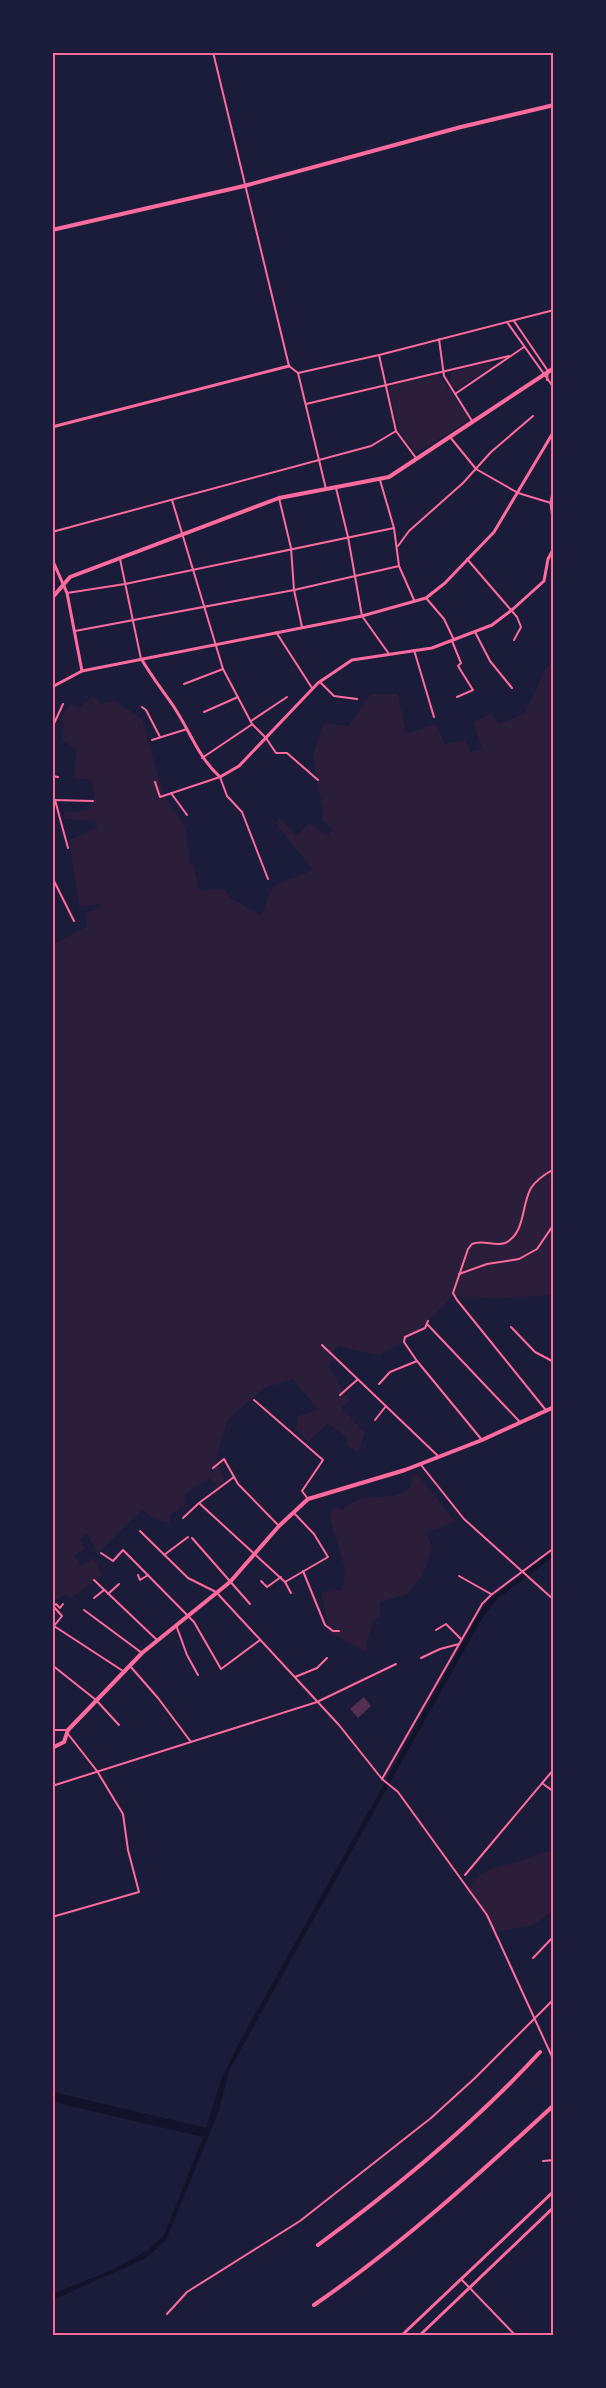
<svg xmlns="http://www.w3.org/2000/svg" width="606" height="2388" font-family="Manrope,sans-serif">
	<style>
		.green { fill: #2a1e3b }
		.water { fill: #12122b }
		.building { fill: #542f53 }
		.lines { fill: none; stroke-linecap: round; stroke-linejoin: round }
		.minor { stroke: #ff6b9d; stroke-width: 2 }
		.tertiary { stroke: #ff6b9d; stroke-width: 3 }
		.secondary { stroke: #ff6b9d; stroke-width: 4 }
		.primary { stroke: #ff6b9d; stroke-width: 4 }
		.neatline { fill: none; stroke: #ff6b9d; stroke-width: 2 }
	</style>
	<rect width="100%" height="100%" fill="#1b1b3a"/>
	<g class="green">
		<path d="M489,362L492,364L491,367L457,389L453,387L449,379L452,372Z"/>
		<path d="M438,374L467,415L468,420L416,453L400,432L389,390L394,385Z"/>
		<path d="M553,663V1295L494,1299L453,1296L419,1330L380,1356L339,1346L329,1355L334,1360L328,1366L350,1400L341,1408L365,1433L358,1453L347,1445L348,1438L328,1423L308,1442L296,1429L298,1416L318,1410L293,1379L264,1388L228,1420L216,1457L224,1481L219,1487L209,1478L185,1494L184,1507H180L169,1517L172,1525L150,1516L143,1509L98,1553L86,1533L79,1540L85,1549L74,1556L81,1566L94,1558L102,1575L71,1598L66,1594L59,1599L53,1598V945L87,926V913L101,906L100,904L79,907L69,840L97,828L95,821L64,819L63,813L88,810L95,795L92,780L74,778L76,749L62,740L64,724L60,719L70,704L79,707L93,696L101,704L115,701L142,719L164,796L186,829L190,863L193,864L199,890L224,889L230,897L261,916L273,886L313,870L275,823L279,818L297,836L309,823L328,836L333,830L321,819L323,811L313,756L323,723L348,726L371,694H398L406,734L435,724L445,744L465,740L471,752L482,748L473,722L491,714L499,724L525,713L545,669Z"/>
		<path d="M415,1473L417,1474L454,1520L445,1527L426,1531L432,1547L426,1568L416,1583L408,1594L380,1602V1618H375L368,1637L366,1652L329,1632L321,1593L329,1590L341,1591C353,1565 331,1539 330,1513L335,1507L343,1510C358,1489 401,1504 410,1487C412,1483 412,1478 415,1473Z"/>
		<path d="M553,1850V1910L534,1925L500,1931L492,1928L469,1890C485,1862 500,1869 526,1859C535,1855 543,1852 553,1850Z"/>
	</g>
	<path class="water" d="M553,1551V1557L498,1598L481,1620L230,2069L218,2113L166,2240L146,2258L53,2300V2294C85,2280 145,2261 165,2233L203,2137L53,2102V2092L206,2128L221,2080L240,2041L478,1616L489,1600Z"/>
	<path class="building" d="M364,1697L371,1706L358,1718L350,1709Z"/>
	<g class="lines">
		<g class="minor">
			<path d="M213,52L289,366L298,373L326,489"/>
			<path d="M514,321L548,371L547,380"/>
			<path d="M507,322L554,388"/>
			<path d="M439,339L444,376L472,421"/>
			<path d="M379,355L396,431L416,458"/>
			<path d="M298,373L379,355L554,310"/>
			<path d="M455,394L524,347"/>
			<path d="M306,404L509,356"/>
			<path d="M450,437L476,469L518,493L551,503"/>
			<path d="M380,480L394,528L399,566L414,600"/>
			<path d="M336,488L348,537L362,616L389,654"/>
			<path d="M279,498L291,548L294,590L302,627"/>
			<path d="M172,500L223,669L252,724L266,738L276,753H287L318,780"/>
			<path d="M52,532L371,446L396,431"/>
			<path d="M398,546L409,531L463,483L491,452L533,416"/>
			<path d="M120,559L141,659"/>
			<path d="M467,559L517,617L521,627L514,640"/>
			<path d="M67,593L125,584L394,528"/>
			<path d="M426,598L444,619L454,640"/>
			<path d="M75,631L294,590L399,566"/>
			<path d="M276,632L312,688"/>
			<path d="M475,632L490,661L512,688"/>
			<path d="M452,641L461,663L458,666L473,690L457,697"/>
			<path d="M414,650L434,717"/>
			<path d="M320,682L334,696L357,699"/>
			<path d="M184,684L223,669"/>
			<path d="M142,707L146,710L160,737"/>
			<path d="M204,712L238,697"/>
			<path d="M251,721L287,697"/>
			<path d="M52,728L63,704"/>
			<path d="M152,740L187,729"/>
			<path d="M202,758L251,725"/>
			<path d="M52,776L58,777"/>
			<path d="M155,782L160,797L220,777L227,796L242,812L268,879"/>
			<path d="M171,793L187,815"/>
			<path d="M52,800L93,801"/>
			<path d="M55,800L68,848"/>
			<path d="M52,877L74,921"/>
			<path d="M459,1274L487,1264L519,1259L537,1249L554,1224"/>
			<path d="M428,1321L425,1328L405,1337L404,1342L417,1361L482,1440"/>
			<path d="M427,1324L520,1422"/>
			<path d="M511,1327L535,1352L554,1362"/>
			<path d="M322,1345L438,1456"/>
			<path d="M379,1384L390,1372L417,1361"/>
			<path d="M340,1395L357,1380"/>
			<path d="M254,1400L323,1460L302,1491L308,1499"/>
			<path d="M545,1409L457,1300L453,1293L468,1249L472,1244C483,1239 495,1247 505,1243C526,1233 521,1205 531,1188C537,1179 545,1174 554,1169"/>
			<path d="M375,1420L386,1406"/>
			<path d="M421,1465L464,1519L554,1600"/>
			<path d="M213,1468L224,1459L238,1484L279,1526"/>
			<path d="M199,1503L285,1582L328,1557L314,1534L293,1512"/>
			<path d="M183,1518L199,1503L234,1477"/>
			<path d="M140,1531L188,1578L216,1592L339,1725L382,1779L398,1792L487,1915L554,2061"/>
			<path d="M192,1538L250,1604"/>
			<path d="M101,1553L113,1561L123,1550L194,1622L221,1669L260,1640"/>
			<path d="M164,1555L188,1537"/>
			<path d="M303,1571L325,1625L333,1631H339"/>
			<path d="M138,1575L140,1580L148,1575"/>
			<path d="M459,1576L491,1594"/>
			<path d="M94,1580L157,1640"/>
			<path d="M261,1581L267,1587L281,1577"/>
			<path d="M285,1582L291,1593"/>
			<path d="M108,1594L119,1584"/>
			<path d="M94,1598L104,1590"/>
			<path d="M63,1604L60,1608L56,1604L53,1606L62,1616L54,1626L123,1671"/>
			<path d="M84,1610L142,1653"/>
			<path d="M176,1625L187,1655L198,1675"/>
			<path d="M436,1630L446,1624L461,1639"/>
			<path d="M421,1658L440,1649L459,1644"/>
			<path d="M52,1665L96,1700L119,1725"/>
			<path d="M130,1666L158,1698L191,1742"/>
			<path d="M295,1677L317,1668L327,1658"/>
			<path d="M52,1730H68"/>
			<path d="M382,1779L482,1604L491,1595L554,1548"/>
			<path d="M542,1783L554,1792"/>
			<path d="M52,1786L317,1702L396,1664"/>
			<path d="M465,1875L554,1769"/>
			<path d="M52,1917L139,1892L128,1850L123,1814L97,1771L68,1734"/>
			<path d="M533,1958L554,1936"/>
			<path d="M543,2161L554,2160"/>
			<path d="M462,2280L516,2336"/>
			<path d="M167,2314L187,2292L300,2221L431,2118L475,2078L554,1999"/>
		</g>
		<g class="tertiary">
			<path d="M52,427L289,366"/>
			<path d="M554,486L551,503L554,527"/>
			<path d="M52,559L67,593L82,671"/>
			<path d="M142,660C152,677 163,691 174,707C190,731 198,757 220,777L239,766L318,683L352,660L432,648L492,625L513,609L544,581L548,559L554,548"/>
			<path d="M52,687L82,671L362,616L426,598L445,583L494,532L554,431"/>
			<path d="M401,2336L554,2191"/>
			<path d="M419,2336L554,2207"/>
		</g>
		<g class="secondary">
			<path d="M52,230L244,186L461,127L554,105"/>
			<path d="M52,598L70,577L279,498L389,477L554,368"/>
		</g>
		<g class="primary">
			<path d="M52,1748L64,1742L68,1730L142,1653L230,1582L279,1526L308,1499L405,1470L482,1440L554,1407"/>
			<path d="M318,2245C397,2187 474,2124 540,2052"/>
			<path d="M314,2305C400,2246 477,2176 554,2105"/>
		</g>
	</g>
	<rect width="606" height="2388" fill="none" stroke="#1b1b3a" stroke-width="108"/>
	<rect x="54" y="54" width="498" height="2280" class="neatline"/>
</svg>
